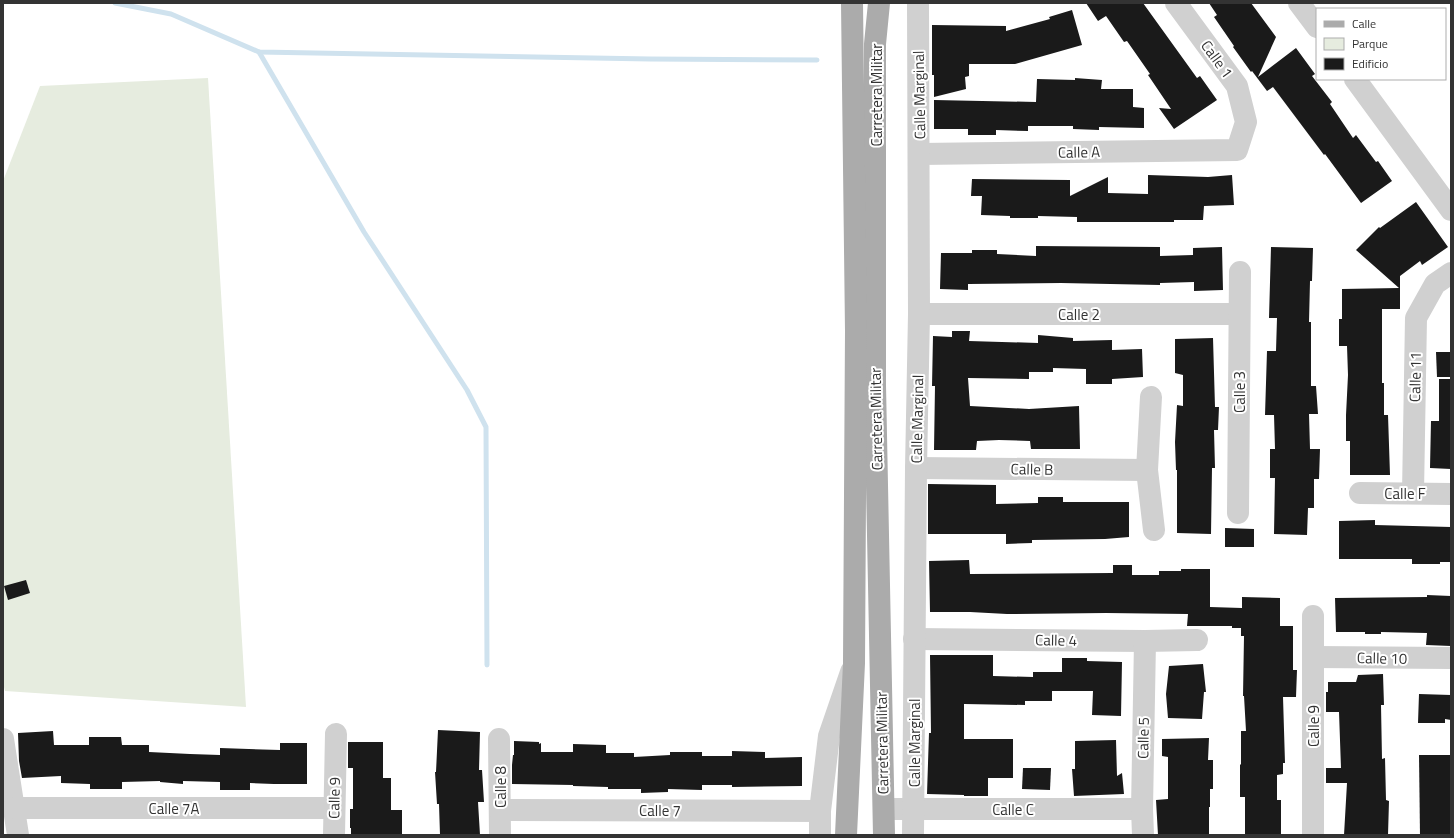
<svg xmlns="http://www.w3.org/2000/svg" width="1454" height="838" font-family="'Titillium Web',sans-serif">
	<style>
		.green { fill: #e6ecdf }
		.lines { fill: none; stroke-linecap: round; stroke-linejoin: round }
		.stream { stroke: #cfe2ee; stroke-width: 5 }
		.building { fill: #1a1a1a }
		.minor { stroke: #d0d0d0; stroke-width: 22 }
		.major { stroke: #ababab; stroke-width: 22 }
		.labels { text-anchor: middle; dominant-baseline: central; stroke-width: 4; stroke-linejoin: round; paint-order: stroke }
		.street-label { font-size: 15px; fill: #333; stroke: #fff }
	</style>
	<rect width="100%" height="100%" fill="#fff"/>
	<path class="green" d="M208,78L246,707L5,691L3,683V181L40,86Z"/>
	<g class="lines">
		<g class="stream">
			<path d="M115,3L171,14L259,52L650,59L817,60"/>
			<path d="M259,52L364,232L467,390L486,427L487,665"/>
		</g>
	</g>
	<g class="building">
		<path d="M1086,3H1143L1197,78L1200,76L1217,100L1174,129L1159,108L1171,109L1148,75L1150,74L1127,41L1124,42L1106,16L1098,21Z"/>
		<path d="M1209,3H1251L1276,37L1258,77L1296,48L1315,74L1312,76L1332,102L1330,104L1353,138L1356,135L1376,162L1378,161L1392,181L1361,203L1325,154L1324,155L1273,87L1267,91L1252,71L1251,72L1233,47L1234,46L1214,17L1217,15Z"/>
		<path d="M1072,10L1082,45L1015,64H969V76L965,77L966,89L934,97V75H932V25L1006,26V31L1050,19L1049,17Z"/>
		<path d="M1075,78L1102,80L1101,89H1133V107L1144,108V128L1099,127V130L1073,129V126H1028V131L996,130V135H968V129H934V100L1036,102L1037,79L1075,80Z"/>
		<path d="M1148,175L1208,177L1232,175L1234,205L1204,206L1203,220H1174V222H1077V217L1038,216V218H1010V216L981,215L982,196H971L972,179L1070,180V196L1108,177V193L1148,194Z"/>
		<path d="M1416,202L1448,247L1422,265L1420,261L1400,276V309H1382V383H1384V415H1388L1390,475H1350V441H1346V415L1348,375L1347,346H1339V319H1342V289L1399,288L1356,250L1379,227L1380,228Z"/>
		<path d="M1036,246L1160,247V256L1193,255V248L1222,247L1223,290L1194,291V282L1160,283V285L1061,283L968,284V290L940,289L941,253H972V250H997V254L1036,256Z"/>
		<path d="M1271,247L1313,248L1312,281H1310L1309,322H1311V386H1316L1318,414H1309L1310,449H1320L1319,479H1314V508H1308L1307,535L1274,534L1275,478H1270V449H1275L1274,415H1265L1267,351H1276L1277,318H1269Z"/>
		<path d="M952,331H970L969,341L1038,343V335L1073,338V341L1112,340V350L1142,349L1143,377L1112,379V384H1086V369L1053,368V372H1029V379L968,378L970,406L1029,409L1079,406L1080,449H1031L1030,441L999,440L977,441L976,450H934L935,386H932L933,336L952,337Z"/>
		<path d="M1213,338L1215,407H1219L1218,430H1214L1215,468H1212L1211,534L1177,533V470H1176L1175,442L1177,405L1183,406V375L1175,373V339Z"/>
		<path d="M1436,352H1451V377H1437Z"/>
		<path d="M1439,379H1451V469L1430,468L1431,421H1439Z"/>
		<path d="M928,484L996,485V504L1038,503V497H1063V502H1129V537L1105,539L1032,540V543L1006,544V534H928Z"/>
		<path d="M1375,520V525L1451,527V562H1440V564H1412V559H1339V521Z"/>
		<path d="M1225,528L1254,529V547H1225Z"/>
		<path d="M969,560L970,574L1113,573V565H1132V575H1159V571H1181V569H1210V607L1242,608V597L1280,598V626H1293V670H1297L1296,697H1283L1285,763H1283V774L1277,775V800H1281V835H1245V797H1240V765L1241,764V731H1246L1244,696H1243L1244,636H1241V628H1232V626H1187L1188,614L1106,613L1007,614L970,612H930L929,561Z"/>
		<path d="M26,580L30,593L8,600L4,586Z"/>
		<path d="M1427,595L1451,596V646L1426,645L1427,633L1381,632V634H1365V632H1336L1335,598L1427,597Z"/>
		<path d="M930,655H993V676L1033,677V672H1062V658H1087V661L1122,662L1121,716L1092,715L1093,691H1052V701H1025V705L964,704V739H1013V778H988V796H964V795L927,794L929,733H931Z"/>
		<path d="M1203,664L1206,692H1204L1202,719L1168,718L1166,694L1169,666Z"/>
		<path d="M1383,674L1384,705H1381L1382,759L1385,758L1386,800L1389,801L1388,835H1344L1347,783H1326V768H1341L1339,712H1326V692H1328V682H1356L1358,675Z"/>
		<path d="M1419,694L1451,695V720L1445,719V723H1418Z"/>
		<path d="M438,730L480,732L479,770H482L484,802H478L480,835H440L439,804H437L435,772H436Z"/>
		<path d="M53,731L54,745H89V737H121L122,745H149V752L190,754L220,755V748L280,750V743H307V784H274L250,783V790H220V782L183,781V784L160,782V781L122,782V789H90V784L61,783V776L22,778L19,761L18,733Z"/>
		<path d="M1209,738L1208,760H1213V789H1210V807H1209V835H1158L1156,800L1168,799V757L1162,756V739Z"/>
		<path d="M1116,740L1117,776L1122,773L1124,794L1074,796L1072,769H1075V741Z"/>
		<path d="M514,741L539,742V744L541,743V752H573V744L606,745V753H634V757L670,755V752H702V756H732V751L765,752V758L802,757V786L732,787V785H702V790L668,789V792L641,793V789H608V787L573,786V785L512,784V765L513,755H514Z"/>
		<path d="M348,742H383V778H391V810H402V835H351V828H350V809H353V768H348Z"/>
		<path d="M1419,755H1451V835H1420Z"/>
		<path d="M1023,768H1051L1050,790L1022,789Z"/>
	</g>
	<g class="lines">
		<g class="minor">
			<path d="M1299,3L1317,27"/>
			<path d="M1355,79L1451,210"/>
			<path d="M920,154L1237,150L1246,122L1237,86L1176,3"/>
			<path d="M919,314H1239"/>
			<path d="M1151,397L1147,470L1154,530"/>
			<path d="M916,468L1147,470"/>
			<path d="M1360,493L1451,494"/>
			<path d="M1413,493L1416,318L1435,284L1451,273"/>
			<path d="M1238,513L1240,272"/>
			<path d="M914,639L1145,641L1197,640"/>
			<path d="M1314,657L1451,658"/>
			<path d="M3,739L18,835"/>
			<path d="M499,739L500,835"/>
			<path d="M14,808H334"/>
			<path d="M884,809H1142"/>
			<path d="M500,810L820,811"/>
			<path d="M334,835L336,734"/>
			<path d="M820,835V811L829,736L851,672"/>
			<path d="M913,835L916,468L919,314L918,3"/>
			<path d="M1143,835L1142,809L1145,641"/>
			<path d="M1313,835V616"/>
		</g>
		<g class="major">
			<path d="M879,3L875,44V385L884,835"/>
			<path d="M846,835L854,663L856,331L852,3"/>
		</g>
	</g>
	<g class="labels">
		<g class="street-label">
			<text transform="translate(1217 59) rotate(54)">Calle 1</text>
			<text transform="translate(876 95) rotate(-90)">Carretera Militar</text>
			<text transform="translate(919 95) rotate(-91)">Calle Marginal</text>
			<text transform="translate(1079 152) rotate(-1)">Calle A</text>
			<text x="1079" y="314">Calle 2</text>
			<text transform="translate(1415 377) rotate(-89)">Calle 11</text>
			<text transform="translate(1239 392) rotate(-90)">Calle 3</text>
			<text transform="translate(876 419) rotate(-91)">Carretera Militar</text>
			<text transform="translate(917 419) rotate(-89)">Calle Marginal</text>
			<text transform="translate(1032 469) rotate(1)">Calle B</text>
			<text x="1405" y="493">Calle F</text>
			<text transform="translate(1056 640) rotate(1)">Calle 4</text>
			<text transform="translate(1382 658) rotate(1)">Calle 10</text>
			<text transform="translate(1313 726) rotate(-90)">Calle 9</text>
			<text transform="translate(1143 738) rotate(-89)">Calle 5</text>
			<text transform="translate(882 743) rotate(-91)">Carretera Militar</text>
			<text transform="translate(914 743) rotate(-90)">Calle Marginal</text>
			<text transform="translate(500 787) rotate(-90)">Calle 8</text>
			<text transform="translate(334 798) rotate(-89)">Calle 9</text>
			<text x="174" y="808">Calle 7A</text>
			<text x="1013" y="809">Calle C</text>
			<text x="660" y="810">Calle 7</text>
		</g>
	</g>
	<rect width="1454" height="838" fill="none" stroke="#333333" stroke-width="8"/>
	<rect x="1316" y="8" width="130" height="72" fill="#ffffff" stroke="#adadad"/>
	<rect x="1324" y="21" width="20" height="6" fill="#ababab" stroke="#adadad"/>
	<text x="1352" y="28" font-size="12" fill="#333333">Calle</text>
	<rect x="1324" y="38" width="20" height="12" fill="#e6ecdf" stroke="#adadad"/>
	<text x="1352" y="48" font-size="12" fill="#333333">Parque</text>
	<rect x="1324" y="58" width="20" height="12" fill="#1a1a1a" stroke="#adadad"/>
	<text x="1352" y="68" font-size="12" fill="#333333">Edificio</text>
</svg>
